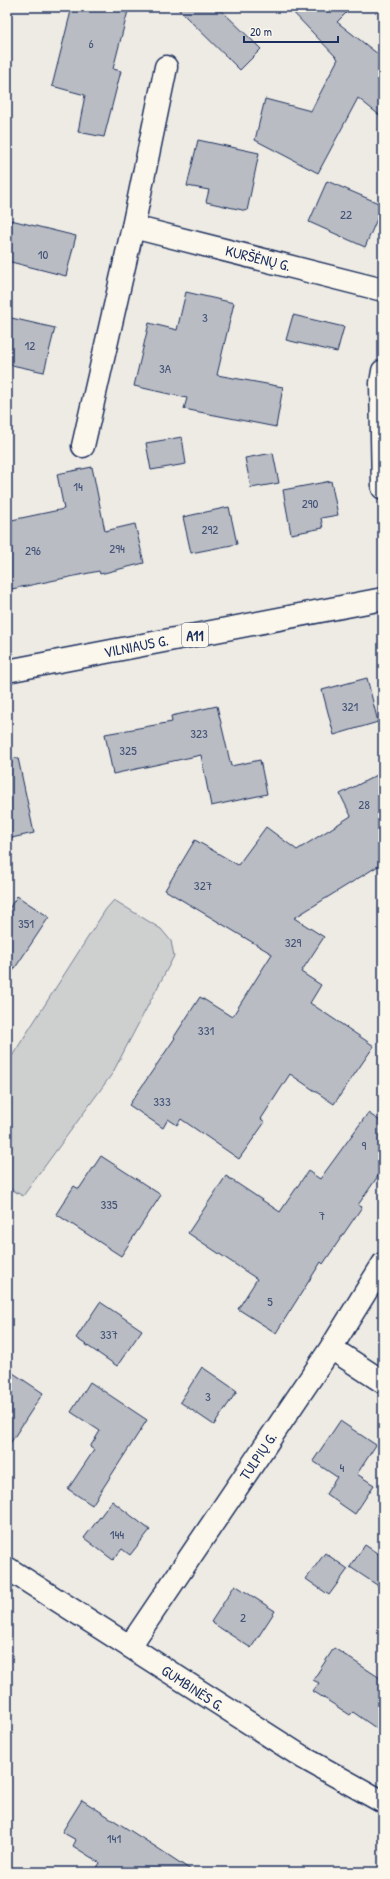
<svg xmlns="http://www.w3.org/2000/svg" width="390" height="1879" font-family="'Patrick Hand',sans-serif">
	<style>
		.green { fill: #cecfcf; stroke: #747f96 }
		.building { fill: #b9bcc3; stroke: #1b2f5e }
		.lines { fill: none; stroke-linecap: round; stroke-linejoin: round }
		.minor-casing { stroke: #1b2f5e; stroke-width: 25 }
		.major-casing { stroke: #1b2f5e; stroke-width: 25 }
		.highway-casing { stroke: #1b2f5e; stroke-width: 25 }
		.minor { stroke: #fbf7ec; stroke-width: 22 }
		.major { stroke: #fbf7ec; stroke-width: 22 }
		.highway { stroke: #fbf7ec; stroke-width: 22 }
		.labels { text-anchor: middle; dominant-baseline: central; stroke-width: 4; stroke-linejoin: round; paint-order: stroke }
		.number-label { font-size: 13px; fill: #425277 }
		.shield { fill: #fbf7ec; stroke: #5e6b89; stroke-width: 1 }
		.shield-label { font-size: 14px; font-weight: bold; fill: #1b2f5e }
		.street-label { font-size: 15px; fill: #1b2f5e; stroke: #fbf7ec }
	</style>
	<rect width="100%" height="100%" fill="#eeebe4"/>
	<filter id="ink" filterUnits="userSpaceOnUse"><feTurbulence type="fractalNoise" baseFrequency=".025" numOctaves="2"/><feDisplacementMap in="SourceGraphic" scale="8" xChannelSelector="R" yChannelSelector="G"/><feConvolveMatrix kernelMatrix="1 2 1 2 8 2 1 2 1" color-interpolation-filters="sRGB"/></filter>
	<g filter="url(#ink)">
		<path class="green" d="M114,900L161,929L171,941L174,956L112,1074L23,1196L7,1187V1064L106,909Z"/>
		<g class="building">
			<path d="M72,7H129L113,69L121,71L104,137L78,132L85,95L52,86Z"/>
			<path d="M176,7H218L261,49L240,70Z"/>
			<path d="M288,7H352L337,22L383,58V118L358,98L318,173L255,140L265,99L311,111L338,59Z"/>
			<path d="M198,140L259,153L247,211L206,202L209,190L187,186Z"/>
			<path d="M327,181L383,205L365,247L309,222Z"/>
			<path d="M11,220L76,236L66,276L7,261V237Z"/>
			<path d="M186,292L234,303L217,375L283,387L276,427L184,409L187,398L134,386L149,323L177,330Z"/>
			<path d="M293,315L344,327L337,352L286,340Z"/>
			<path d="M7,317L55,328L44,372L7,364Z"/>
			<path d="M182,437L186,464L151,470L146,443Z"/>
			<path d="M273,453L279,483L251,488L245,458Z"/>
			<path d="M92,467L105,531L135,524L144,563L100,574L99,571L7,590V521L64,509L57,474Z"/>
			<path d="M331,481L338,515L321,518L323,528L291,534L283,490Z"/>
			<path d="M229,507L237,544L191,553L183,517Z"/>
			<path d="M367,678L378,722L334,735L322,690Z"/>
			<path d="M217,706L231,766L260,760L267,794L211,806L201,755L113,774L105,734L172,722L171,716Z"/>
			<path d="M18,758L34,833L7,839V759Z"/>
			<path d="M383,772V863L294,918L324,937L301,972L321,985L310,1003L374,1046L334,1104L290,1074L261,1119L265,1122L239,1159L181,1119L177,1125L168,1119L163,1128L129,1105L175,1038L174,1037L200,997L232,1017L272,954L165,890L195,840L238,865L266,827L297,850L351,816L340,794Z"/>
			<path d="M17,896L49,917L7,980V912Z"/>
			<path d="M368,1113L383,1123V1169L358,1205L362,1207L323,1264L321,1262L276,1333L238,1309L257,1279L188,1233L226,1176L280,1212L308,1171L320,1179Z"/>
			<path d="M101,1156L161,1195L121,1256L56,1214L74,1186L79,1189Z"/>
			<path d="M100,1302L142,1330L117,1366L76,1338Z"/>
			<path d="M202,1367L237,1391L214,1425L180,1402Z"/>
			<path d="M7,1369L43,1393L7,1448Z"/>
			<path d="M90,1382L147,1420L92,1505L68,1489L94,1450L90,1447L100,1431L71,1412Z"/>
			<path d="M340,1421L376,1445L357,1474L374,1485L355,1514L326,1494L337,1477L313,1461Z"/>
			<path d="M112,1501L150,1530L130,1555L122,1549L113,1560L84,1538Z"/>
			<path d="M365,1545L383,1557V1589L350,1567Z"/>
			<path d="M325,1553L348,1569L329,1595L306,1579Z"/>
			<path d="M235,1585L275,1611L251,1648L211,1622Z"/>
			<path d="M334,1648L383,1680V1733L353,1712L350,1715L313,1691L319,1683L313,1680Z"/>
			<path d="M82,1800L156,1847L194,1872H94L100,1863L73,1846L76,1840L62,1832Z"/>
		</g>
		<g class="lines">
			<g class="minor-casing">
				<g id="minor">
					<path d="M133,227L383,290"/>
					<path d="M383,371L381,383L383,488"/>
					<path d="M83,446L133,227L166,67"/>
					<path d="M331,1348L383,1382"/>
					<path d="M130,1646L331,1348L383,1264"/>
				</g>
			</g>
			<g class="major-casing">
				<path id="major" d="M7,1568L304,1758L383,1802"/>
			</g>
			<g class="highway-casing">
				<path id="highway" d="M7,671L383,599"/>
			</g>
			<use href="#minor" class="minor"/>
			<use href="#major" class="major"/>
			<use href="#highway" class="highway"/>
		</g>
	</g>
	<g class="labels">
		<g class="number-label">
			<text x="91" y="43">6</text>
			<text x="346" y="214">22</text>
			<text x="43" y="254">10</text>
			<text x="205" y="317">3</text>
			<text x="30" y="345">12</text>
			<text x="165" y="368">3A</text>
			<text x="78" y="486">14</text>
			<text x="310" y="503">290</text>
			<text x="210" y="529">292</text>
			<text x="117" y="548">294</text>
			<text x="33" y="550">296</text>
			<text x="350" y="706">321</text>
			<text x="199" y="733">323</text>
			<text x="128" y="750">325</text>
			<text x="364" y="804">28</text>
			<text x="203" y="885">327</text>
			<text x="26" y="923">351</text>
			<text x="293" y="942">329</text>
			<text x="206" y="1030">331</text>
			<text x="162" y="1101">333</text>
			<text x="364" y="1145">9</text>
			<text x="109" y="1204">335</text>
			<text x="322" y="1215">7</text>
			<text x="270" y="1301">5</text>
			<text x="109" y="1334">337</text>
			<text x="208" y="1396">3</text>
			<text x="342" y="1467">4</text>
			<text x="117" y="1534">144</text>
			<text x="243" y="1617">2</text>
			<text x="114" y="1838">141</text>
		</g>
		<rect class="shield" x="182" y="623" width="26" height="24" rx="3"/>
		<g class="shield-label">
			<text x="195" y="635">A11</text>
		</g>
		<g class="street-label">
			<text transform="translate(258 258) rotate(14)">KURŠĖNŲ G.</text>
			<text transform="translate(136 646) rotate(-11)">VILNIAUS G.</text>
			<text transform="translate(258 1456) rotate(-56)">TULPIŲ G.</text>
			<text transform="translate(193 1688) rotate(33)">GUMBINĖS G.</text>
		</g>
	</g>
	<rect width="390" height="1879" fill="none" stroke="#fbf7ec" stroke-width="24"/>
	<rect x="12" y="12" width="366" height="1855" fill="none" stroke="#1b2f5e" stroke-width="1.5" filter="url(#ink)"/>
	<path d="M244 36v6h94v-6" fill="none" stroke="#1b2f5e" stroke-width="2"/>
	<text x="250" y="36" font-size="12" fill="#1b2f5e" stroke="#fbf7ec" stroke-width="3" paint-order="stroke">20 m</text>
</svg>
